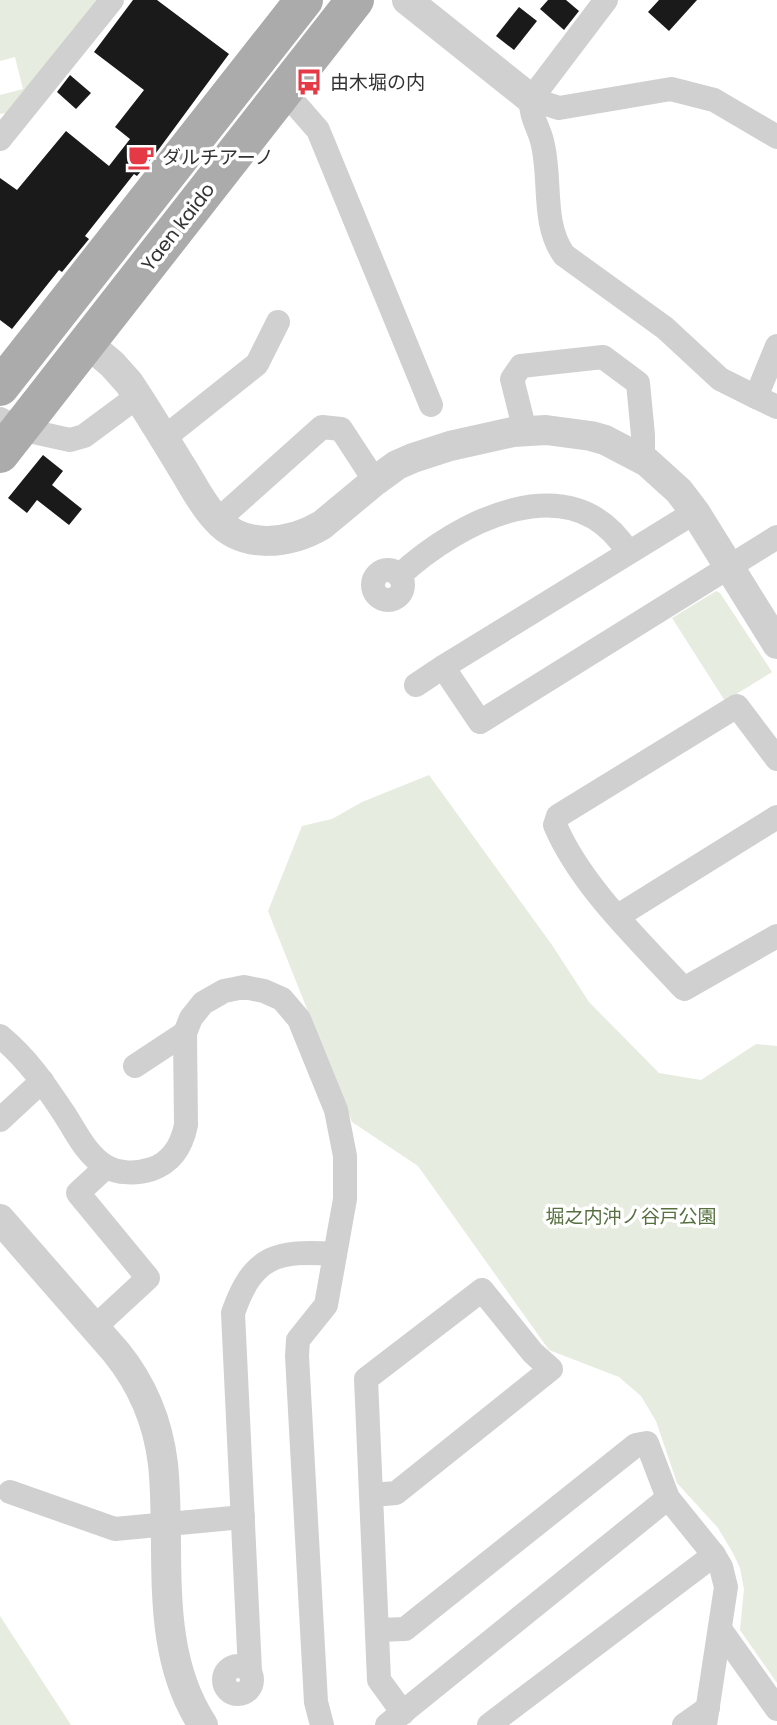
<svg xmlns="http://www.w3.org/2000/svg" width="777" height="1725" font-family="Poppins,'Noto Sans JP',sans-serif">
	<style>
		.green { fill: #e6ecdf }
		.building { fill: #1a1a1a }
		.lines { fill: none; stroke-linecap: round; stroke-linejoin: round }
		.minor { stroke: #d0d0d0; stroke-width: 24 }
		.tertiary { stroke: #d0d0d0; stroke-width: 30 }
		.primary { stroke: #ababab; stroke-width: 38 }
		.labels { text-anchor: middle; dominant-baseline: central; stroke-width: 7; stroke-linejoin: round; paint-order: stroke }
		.poi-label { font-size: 19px; fill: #333; stroke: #fff; text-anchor: start }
		.street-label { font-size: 19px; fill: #333; stroke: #fff }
		.park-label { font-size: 19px; fill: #56703f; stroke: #fff }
	</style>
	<rect width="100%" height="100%" fill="#fff"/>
	<g class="green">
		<path d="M0,0H101L6,113L0,114V95L23,89L15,57L0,61Z"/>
		<path d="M716,591L720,593L772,672L725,701L672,618Z"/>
		<path d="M429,775L552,945L589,1002L659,1073L701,1080L756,1044L777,1046V1683L740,1630L744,1589L740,1568L733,1553L718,1528L677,1483L656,1421L641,1396L619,1377L549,1350L418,1166L352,1122L268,911L302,826L332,819L362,802Z"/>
		<path d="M0,1616L71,1725H0Z"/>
	</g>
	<g class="building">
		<path d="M133,0H157L229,54L156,153L137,176L134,174L85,236L89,239L62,272L59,270L12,329L0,320V178L17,190L66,131L109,166L130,139L115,127L144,90L94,52Z"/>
		<path d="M548,0H566L579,11L564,30L540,9Z"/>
		<path d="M659,0H697L669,31L648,12Z"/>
		<path d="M519,7L537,21L514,50L496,36Z"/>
		<path d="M70,75L91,93L76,109L57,92Z"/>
		<path d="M43,455L63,471L52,485L82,509L69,525L37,500L27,513L8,498Z"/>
	</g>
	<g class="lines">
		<g class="minor">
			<path d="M606,0L531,99C530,116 538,126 542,141C552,178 541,223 564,255L665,328L720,379L756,397"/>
			<path d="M284,91L318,130L431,405"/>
			<path d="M531,99L559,108L671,89L714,100L777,137"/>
			<path d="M0,139L112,0"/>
			<path d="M777,346L756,397L777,407"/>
			<path d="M0,419L20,429L70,440L84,436L138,396"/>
			<path d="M525,431L512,379L521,366L603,357L638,383L643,435V459"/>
			<path d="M164,438L257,364L278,322"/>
			<path d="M695,512L443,667L480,722L777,537"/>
			<path d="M217,521L322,427L341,429L375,481"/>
			<circle cx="388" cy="585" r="15"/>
			<path d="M399,576C458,521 572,462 628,552"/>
			<path d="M416,685L443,667"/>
			<path d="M777,759L737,706L558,816L555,825C581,886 639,940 684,989L777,936"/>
			<path d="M618,916L777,817"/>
			<path d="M0,1036C28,1059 45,1085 65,1115C76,1132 86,1154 105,1166C118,1174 137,1174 152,1169C172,1162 182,1145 186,1125L185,1033L191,1018L203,1003L224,991L244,987L264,991L282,999L299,1019L336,1110L345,1156V1199L326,1305L298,1340L297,1356L316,1702L322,1725"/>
			<path d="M135,1066L185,1033"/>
			<path d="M0,1120L42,1081"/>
			<path d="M96,1326L148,1278L78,1193L106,1167"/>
			<path d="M10,1492L115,1529L243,1517"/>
			<path d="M373,1495L396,1493L551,1369L533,1353L482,1290L366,1379L379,1680L403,1713"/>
			<path d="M720,1629L777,1709"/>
			<path d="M377,1630L405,1629L636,1445L647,1443L668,1498L714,1555L721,1567L726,1587L705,1725"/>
			<circle cx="238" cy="1680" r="14"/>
			<path d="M250,1671L233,1313C253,1255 277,1250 335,1254"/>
			<path d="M387,1725L668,1498"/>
			<path d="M489,1725L714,1555"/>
			<path d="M684,1725L708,1708"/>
		</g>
		<g class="tertiary">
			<path d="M407,0L531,99"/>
			<path d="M87,343L112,364L129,383C147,410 164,438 181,466C192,483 202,505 217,520C244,550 290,544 322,525L375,481L397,465L413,458L450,446L513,432L546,430L591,436L605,440L647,462L679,491L695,512L777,644"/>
			<path d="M0,1219L116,1352C142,1384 158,1422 163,1464C172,1550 152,1648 203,1725"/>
		</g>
		<g class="primary">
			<path d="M0,387L304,0"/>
			<path d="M0,454L355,0"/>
		</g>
	</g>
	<defs>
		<g id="bus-bare" transform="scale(2.1)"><path d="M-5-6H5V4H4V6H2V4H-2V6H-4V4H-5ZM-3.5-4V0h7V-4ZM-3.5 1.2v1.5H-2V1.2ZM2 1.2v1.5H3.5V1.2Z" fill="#e63946" stroke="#fff" stroke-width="2.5" paint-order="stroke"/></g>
		<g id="cafe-bare" transform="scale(2.1)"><path d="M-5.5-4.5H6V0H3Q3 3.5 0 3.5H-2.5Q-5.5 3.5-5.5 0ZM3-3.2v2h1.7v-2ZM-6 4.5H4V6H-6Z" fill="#e63946" stroke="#fff" stroke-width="2.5" paint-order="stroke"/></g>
	</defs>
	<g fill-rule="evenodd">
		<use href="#bus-bare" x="309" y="82"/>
		<use href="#cafe-bare" x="141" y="157"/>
	</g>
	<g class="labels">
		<g class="poi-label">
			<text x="330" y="82">由木堀の内</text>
			<text x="162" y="157">ダルチアーノ</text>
		</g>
		<g class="street-label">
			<text transform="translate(178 227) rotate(-52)">Yaen kaido</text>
		</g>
		<g class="park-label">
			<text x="631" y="1216">堀之内沖ノ谷戸公園</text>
		</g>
	</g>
</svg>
